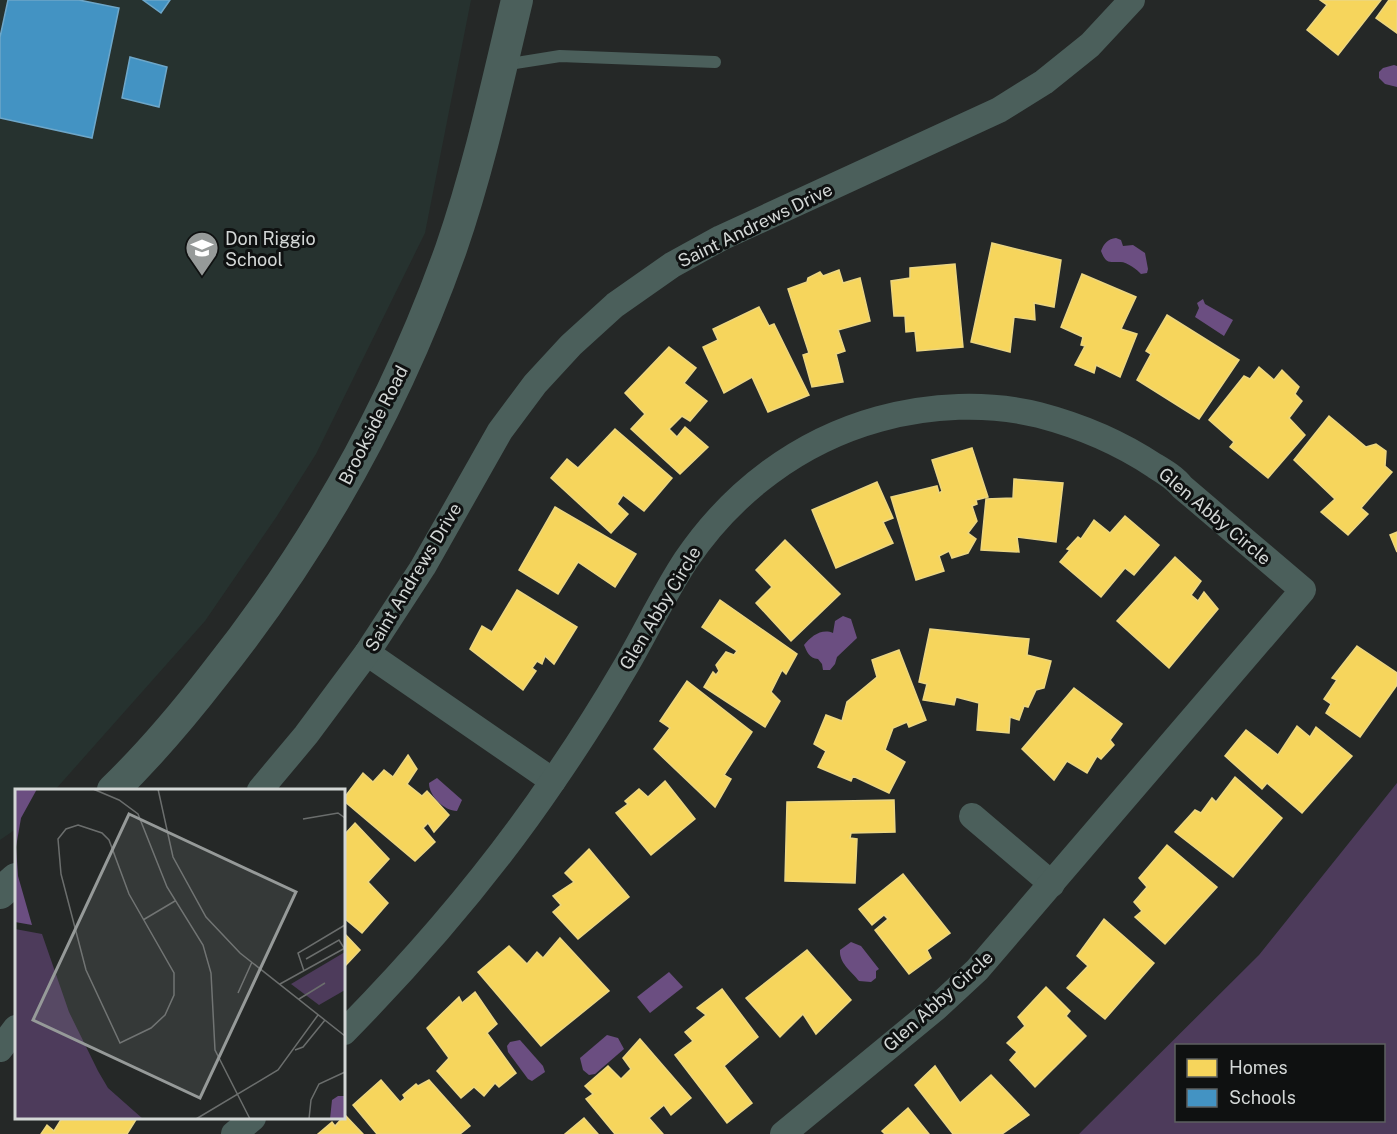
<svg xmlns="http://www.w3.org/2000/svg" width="1397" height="1134" font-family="'Public Sans',sans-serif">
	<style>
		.built { fill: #26322f }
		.green { fill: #4d3b5b; fill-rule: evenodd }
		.water { fill: #6b4e81 }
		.homes { fill: #f6d55c; stroke: #ecd681; stroke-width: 1.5 }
		.schools { fill: #4393c3; stroke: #6ea7c9; stroke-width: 1.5 }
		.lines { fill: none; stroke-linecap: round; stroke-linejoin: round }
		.service { stroke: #4b5f5b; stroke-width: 12 }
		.minor { stroke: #4b5f5b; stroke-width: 26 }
		.tertiary { stroke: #4b5f5b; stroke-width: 32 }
		.labels { text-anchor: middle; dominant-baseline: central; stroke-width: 6; stroke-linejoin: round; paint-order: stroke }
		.street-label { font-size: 18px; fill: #d3d7d6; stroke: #0f1111 }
		.poi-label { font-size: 18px; fill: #d3d7d6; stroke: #0f1111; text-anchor: start }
		.inset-road { fill: none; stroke: #6b6e6d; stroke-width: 1.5 }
		.view { fill: #969a99; fill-opacity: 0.15; stroke: #969a99; stroke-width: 3 }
		.inset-edge { fill: none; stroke: #d3d7d6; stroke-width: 3 }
	</style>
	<rect width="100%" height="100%" fill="#252827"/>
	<path class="built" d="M0,0H471L425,233L316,454L277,516L205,621L55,790H16V829L0,840Z"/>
	<path class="green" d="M1397,783V1134H1079L1259,955ZM1176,1046H1384V1120H1176Z"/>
	<g class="water">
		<path d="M1394,65L1397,66V87L1385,84L1379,78V72L1383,68Z"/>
		<path d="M1116,238L1121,240L1123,246L1133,245L1145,253L1148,269L1147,273L1141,274C1138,270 1125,261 1120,262C1109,262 1106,264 1101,251C1104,243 1108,239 1116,238Z"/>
		<path d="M1203,299L1205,304L1233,320L1224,336L1195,317L1199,308L1197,303Z"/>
		<path d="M843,616L851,619L857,638L837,657L835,664L830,670H823L822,664L818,659C809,658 807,652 804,645C811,636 822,628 833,633L835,621Z"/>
		<path d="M437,778L462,800L457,811C444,811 429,796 429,783Z"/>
		<path d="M851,942L861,946L879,969L876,971V978L871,982L859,981C851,971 839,963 840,950Z"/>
		<path d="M669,972L683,987L650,1013L637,997Z"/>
		<path d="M607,1035L618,1038L624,1049L595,1074L589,1075L583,1070L580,1058Z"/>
		<path d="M520,1040L543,1066L545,1072L532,1081L528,1079L508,1052L507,1046L510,1042Z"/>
	</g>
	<g class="homes">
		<path d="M1320,0H1381L1338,55L1307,30L1327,5Z"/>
		<path d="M1389,0H1397V33L1376,18Z"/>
		<path d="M992,243L1061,260L1054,307L1034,303L1035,320L1014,317L1010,352L971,342Z"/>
		<path d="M955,264L963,347L917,351L915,331L906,332L905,316H894L891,281L910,278V268Z"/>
		<path d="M839,270L843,283L860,278L870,321L838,330L845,351L836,354L843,382L812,387L803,355L809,353L788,289L807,282L808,278L820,272L823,276Z"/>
		<path d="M1082,274L1136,297L1121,329L1137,334L1120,377L1096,365L1094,373L1075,365L1085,346L1081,345L1083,337L1061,327Z"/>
		<path d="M759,307L769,326L774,324L809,395L768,412L752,377L724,393L703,347L718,340L713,329Z"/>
		<path d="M1167,315L1239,360L1199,419L1137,380L1151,354L1146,351Z"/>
		<path d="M669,347L696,368L684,383L707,401L690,421L682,416L669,429L677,437L685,427L708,447L680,474L631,429L645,414L625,393Z"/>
		<path d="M1259,367L1274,380L1282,370L1299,387L1295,394L1302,401L1289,418L1305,435L1268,478L1230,447L1234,442L1209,420L1244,376L1250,379Z"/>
		<path d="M1329,416L1366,447L1376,444L1386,451L1385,466L1392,472L1361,508L1368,514L1348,535L1321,512L1335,499L1294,460Z"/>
		<path d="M615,429L672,478L644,511L623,495L617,504L628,514L611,533L551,478L567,459L578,468Z"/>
		<path d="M972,448L988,497L976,500L977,504L972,506L977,521L968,533L976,539L968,553L952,558L949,551L939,556L944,571L916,580L891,497L937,486L939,493L942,491L932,460Z"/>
		<path d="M1014,479L1063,483L1056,542L1017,537L1019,552L981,550L986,499L1013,498Z"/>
		<path d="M877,482L893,518L883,522L893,543L836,568L812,510Z"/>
		<path d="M555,507L636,554L615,587L578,562L558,594L519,570Z"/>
		<path d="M1125,516L1159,545L1134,575L1125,568L1101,597L1060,562L1070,550L1067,549L1078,537L1081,539L1094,520L1110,533Z"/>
		<path d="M1397,532V552L1390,535Z"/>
		<path d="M785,540L840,594L791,641L756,603L772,587L756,570Z"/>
		<path d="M1175,557L1201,581L1191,595L1198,601L1204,592L1218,609L1169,668L1117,621Z"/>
		<path d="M517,590L577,627L554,664L545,656L542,664L537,661L532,668L536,671L523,690L470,649L482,626L492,632Z"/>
		<path d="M720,600L797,654L786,674L782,670L771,692L780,701L765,727L704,687L713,672L716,675L719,671L716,665L726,652L734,655L737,651L702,627Z"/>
		<path d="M930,629L1029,639L1027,655L1051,661L1044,688L1036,690L1028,707L1024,706L1019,720L1010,717L1009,733L977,730L979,703L956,697L954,705L923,700L927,684L919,682Z"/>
		<path d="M1357,646L1397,673V685L1360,737L1326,713L1331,704L1324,699L1337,680L1332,678Z"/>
		<path d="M899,650L926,720L909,727L907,722L893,728L885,750L905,762L889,793L853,776L851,781L818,767L826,751L814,744L826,715L842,721L847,702L877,677L872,660Z"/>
		<path d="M687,681L752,732L724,775L731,779L715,807L654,749L670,728L660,721Z"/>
		<path d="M1074,688L1122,724L1110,740L1114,745L1101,759L1097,756L1087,773L1067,761L1054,780L1022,749Z"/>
		<path d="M1297,726L1310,737L1316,727L1352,756L1302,813L1267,783L1262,789L1225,756L1246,730L1278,755Z"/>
		<path d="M408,755L417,769L407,784L422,796L427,791L449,815L434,832L428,823L423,828L435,842L415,861L344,801V798L363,773L373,782L384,770L393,777Z"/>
		<path d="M1235,777L1282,818L1233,877L1175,832L1195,810L1201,813L1212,798L1216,802Z"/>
		<path d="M665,781L695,819L651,855L616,813L628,804L625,801L639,789L648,797Z"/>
		<path d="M894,800L895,832L851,833L850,838L857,839L855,883L785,881L787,802Z"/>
		<path d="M355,823L389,859L368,882L388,903L362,933L344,918V835Z"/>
		<path d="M1167,845L1217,887L1165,944L1135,917L1142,911L1134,902L1147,887L1139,878Z"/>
		<path d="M589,849L629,897L578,939L553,912L561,905L553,896L574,882L565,873Z"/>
		<path d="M903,874L950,933L927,950L931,958L909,974L875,930L888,919L884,915L872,925L859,909Z"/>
		<path d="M1104,919L1154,963L1105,1019L1067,988L1088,966L1077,956Z"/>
		<path d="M344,933L360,950L344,967Z"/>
		<path d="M560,938L609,991L541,1046L478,972L509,946L527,964L537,952L543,958Z"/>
		<path d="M807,950L851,1000L816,1034L803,1014L780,1037L746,998Z"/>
		<path d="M1046,987L1070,1011L1066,1016L1086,1036L1035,1087L1010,1060L1017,1052L1007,1043L1025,1026L1018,1017Z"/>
		<path d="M722,989L758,1037L724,1066L752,1103L727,1123L675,1055L693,1041L685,1032L706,1015L697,1008Z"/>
		<path d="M475,992L497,1024L487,1033L516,1073L499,1087L495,1083L484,1096L474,1087L461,1098L437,1071L449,1058L427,1028L459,997L462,1003Z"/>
		<path d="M640,1039L691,1098L671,1115L664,1105L649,1118L663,1134H615L586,1099L593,1094L585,1086L608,1066L621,1079L631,1069L623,1058Z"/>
		<path d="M935,1066L960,1103L991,1075L1029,1115L1002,1134H953L915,1085Z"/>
		<path d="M381,1080L400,1102L405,1098L403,1095L416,1084L418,1086L429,1080L470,1126L460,1134H377L353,1105Z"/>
		<path d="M908,1108L929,1134H885L882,1131Z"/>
		<path d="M345,1115L363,1134H318L332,1122L335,1126Z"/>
		<path d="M62,1118H137L127,1134H41L47,1125L54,1131Z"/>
		<path d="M584,1118L598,1134H565Z"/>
	</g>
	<g class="schools">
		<path d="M8,0H79L119,8L92,138L0,118V37Z"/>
		<path d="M143,0H170L161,13Z"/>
		<path d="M130,57L167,67L159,107L122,98Z"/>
	</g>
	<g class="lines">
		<path class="service" d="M503,65L560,56L715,62"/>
		<g class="minor">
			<path d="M367,653L553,781"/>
			<path d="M260,790L306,735L367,653L423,567L500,431L535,384L571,345L615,305L672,265L721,238L999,110L1044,82L1090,45L1132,0"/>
			<path d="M972,816L1052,884"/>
			<path d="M344,1032C421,954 493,870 555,778C579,743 602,707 623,671C645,634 663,595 686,560C732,492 799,441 879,419C930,405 987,402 1039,415C1081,426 1119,442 1155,466C1165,472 1175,478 1182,487L1303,590L977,970L936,1008L783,1134"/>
			<path d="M0,1049L16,1028"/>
			<path d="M234,1134L253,1118"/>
		</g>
		<g class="tertiary">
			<path d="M113,790C149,755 183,715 214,675C316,547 396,404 451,249C479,168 497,84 517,0"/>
			<path d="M0,893L16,879"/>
		</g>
	</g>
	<defs>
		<g id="school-pin" transform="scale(1.725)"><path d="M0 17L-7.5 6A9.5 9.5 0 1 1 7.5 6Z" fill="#969a99" stroke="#0f1111"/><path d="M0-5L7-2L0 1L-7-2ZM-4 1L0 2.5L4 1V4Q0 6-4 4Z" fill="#fff"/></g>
	</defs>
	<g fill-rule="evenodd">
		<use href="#school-pin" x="202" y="248"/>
	</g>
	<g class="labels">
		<g class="street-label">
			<text transform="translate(755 225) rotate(-26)">Saint Andrews Drive</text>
			<text transform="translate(373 425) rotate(-63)">Brookside Road</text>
			<text transform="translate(1215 516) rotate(40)">Glen Abby Circle</text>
			<text transform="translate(413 577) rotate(-59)">Saint Andrews Drive</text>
			<text transform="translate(660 608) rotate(-59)">Glen Abby Circle</text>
			<text transform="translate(938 1001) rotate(-42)">Glen Abby Circle</text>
		</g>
		<g class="poi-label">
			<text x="225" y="238">Don Riggio<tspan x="225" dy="21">School</tspan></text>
		</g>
	</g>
	<g transform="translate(15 789)">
		<rect width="330" height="330" fill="#252827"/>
		<path d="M0,140L27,145L54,223L83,282L93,299L128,330H0ZM330,163V201L304,216L276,195Z" fill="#4d3b5b"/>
		<path d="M0,0H22L6,29L1,58L3,87L17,136L0,133ZM323,307H330V330H315L317,311Z" fill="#6b4e81"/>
		<path class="inset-road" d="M78,0L104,11L123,25L152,98L188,156L196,184L200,261L235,330M143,0L158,68L191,128L225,164L330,247M288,30L323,24L330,29M63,36L87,44L94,51L114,105L159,184V206L150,226L136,239L105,254L71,181L46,85L43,50L51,40ZM128,131L160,112M291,170L324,151L329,159M289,182L283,164L330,136M265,195L330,159M223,204L237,173M284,210L310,194M280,261L288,258L310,231M181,330L263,281L303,226M294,330L296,311L304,295L330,283"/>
		<path class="view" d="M114,25L281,103L185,309L18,231Z"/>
		<rect width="330" height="330" class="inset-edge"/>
	</g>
	<rect x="1175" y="1044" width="210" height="78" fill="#0f1111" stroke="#5d6060" stroke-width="1.5"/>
	<rect x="1187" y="1059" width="30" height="18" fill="#f6d55c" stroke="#5d6060" stroke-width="1.5"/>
	<text x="1229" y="1074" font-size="18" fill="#d3d7d6">Homes</text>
	<rect x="1187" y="1089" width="30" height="18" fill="#4393c3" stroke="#5d6060" stroke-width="1.5"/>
	<text x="1229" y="1104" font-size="18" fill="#d3d7d6">Schools</text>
</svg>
